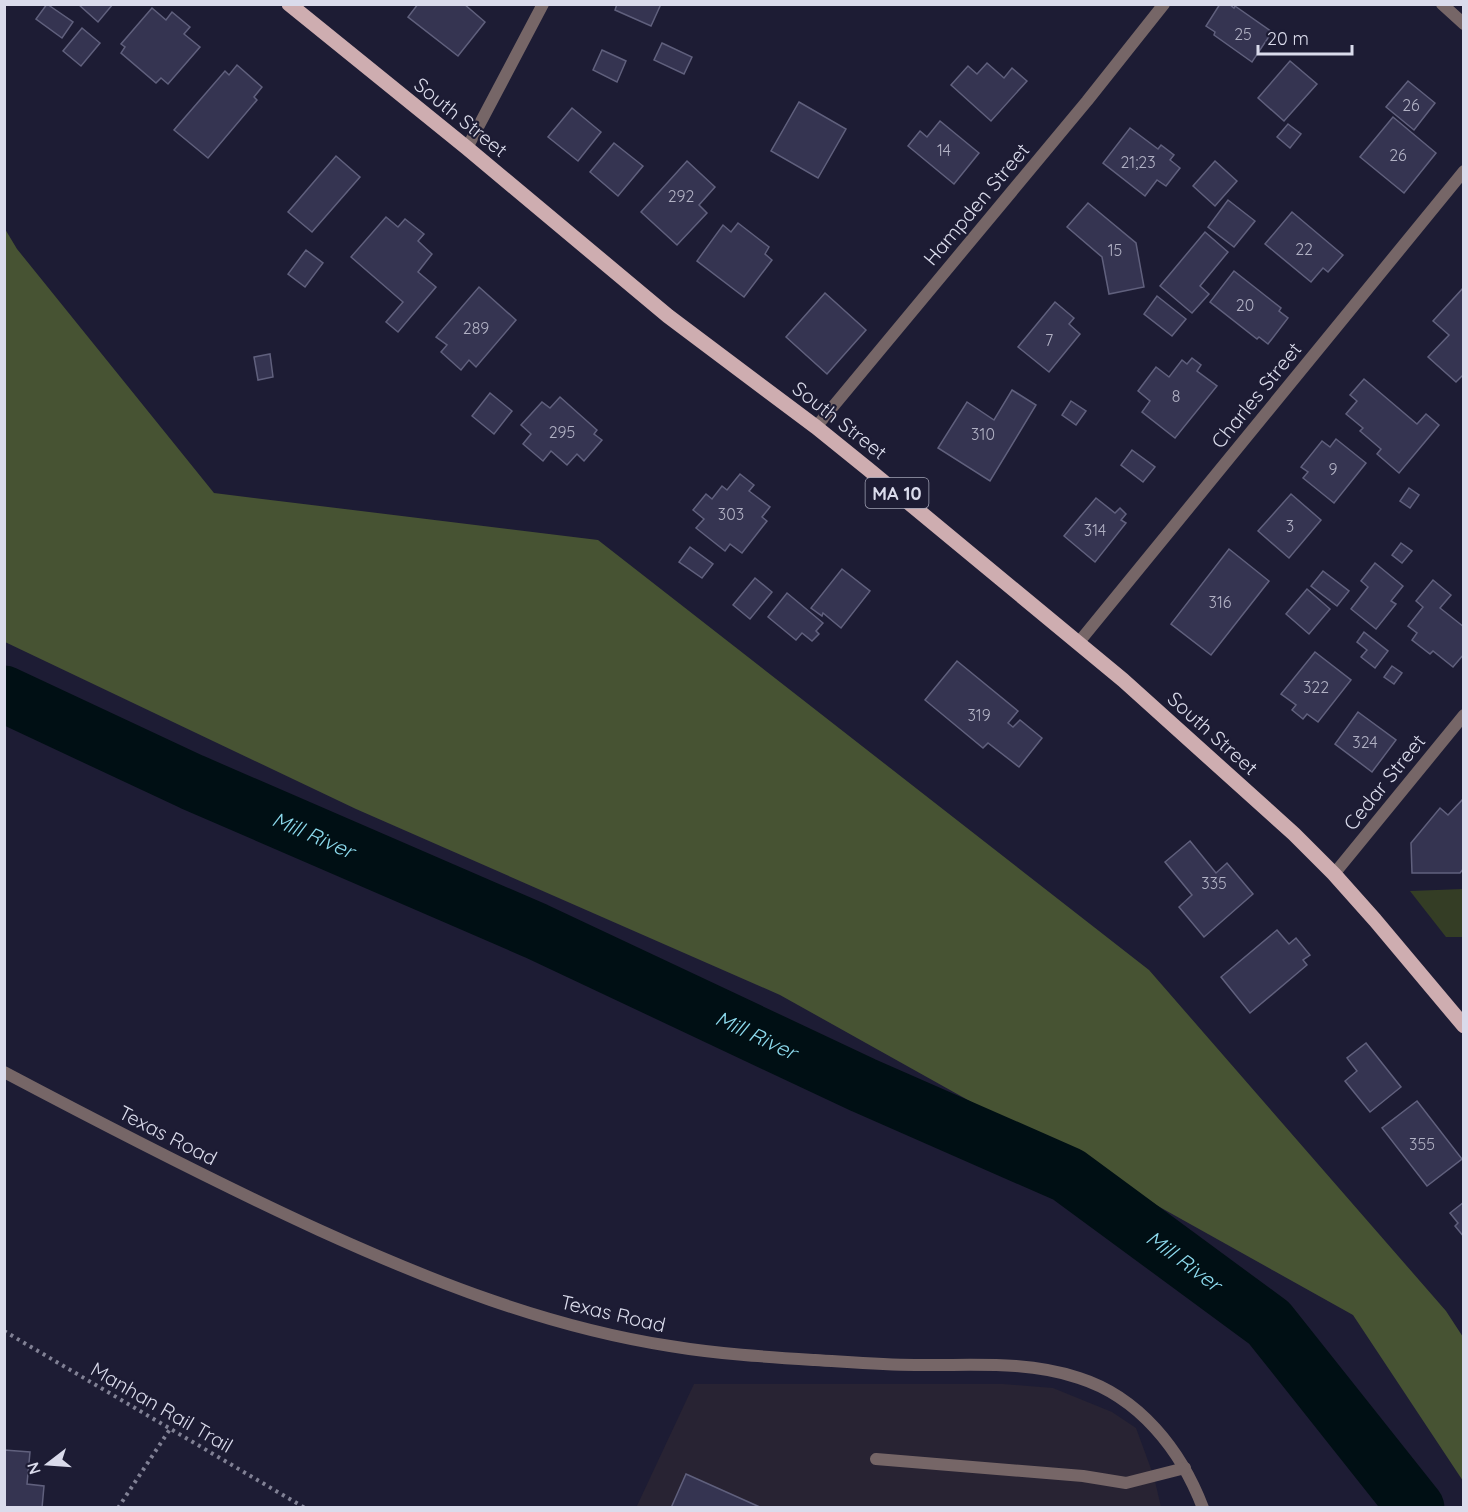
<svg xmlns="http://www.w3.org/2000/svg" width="1468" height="1512" font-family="Quicksand,sans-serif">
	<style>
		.industrial { fill: #282333 }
		.green { fill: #343d25 }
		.forest { fill: #475333 }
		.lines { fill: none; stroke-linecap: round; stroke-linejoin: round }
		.river { stroke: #000f14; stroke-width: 57 }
		.building { fill: #353451; stroke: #60607d; stroke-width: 1.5 }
		.path { stroke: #818195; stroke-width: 4; stroke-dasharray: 3 4.5; stroke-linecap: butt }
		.lane { stroke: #766667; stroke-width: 12 }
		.street { stroke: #766667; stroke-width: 12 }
		.primary { stroke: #ceadb0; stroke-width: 15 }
		.labels { text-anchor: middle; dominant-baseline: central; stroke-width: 4.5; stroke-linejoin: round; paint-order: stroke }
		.number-label { font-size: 16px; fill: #b1b1c4 }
		.shield { fill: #1d1c34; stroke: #a1a2b4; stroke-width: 1.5 }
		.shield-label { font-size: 18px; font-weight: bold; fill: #dadbeb }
		.street-label { font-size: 20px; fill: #dadbeb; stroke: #1d1c34 }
		.water-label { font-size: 21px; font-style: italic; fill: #8cdaed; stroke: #1d1c34 }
	</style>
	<rect width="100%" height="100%" fill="#1d1c34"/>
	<path class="industrial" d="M694,1384H1003L1053,1388L1112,1412L1136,1428L1154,1477L1161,1507L636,1508Z"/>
	<path class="green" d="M1463,889V937H1446L1410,891Z"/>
	<path class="forest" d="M5,229L17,249L214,493L598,540L1149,970L1446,1311L1463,1337V1481L1353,1315L780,995L356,809L5,642Z"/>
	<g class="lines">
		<path class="river" id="s1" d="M4,694L192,782L536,931L863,1085L1068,1175L1269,1323L1416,1508"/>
	</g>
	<g class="building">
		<path d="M47,4L73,22L62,38L36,19Z"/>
		<path d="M78,4H113L98,22Z"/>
		<path d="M418,4H464L485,22L458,56L408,17Z"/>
		<path d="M617,4H661L651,26L615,10Z"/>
		<path d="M1220,4H1229L1234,8L1235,6L1272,32L1252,62L1214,35L1215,32L1206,26Z"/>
		<path d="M152,8L166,20L172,12L190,27L184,34L200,47L168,84L161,78L156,83L121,53L125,47L121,44Z"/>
		<path d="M82,28L100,43L81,66L63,51Z"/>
		<path d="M662,43L692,57L684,74L654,60Z"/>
		<path d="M602,50L626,61L617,82L593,70Z"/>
		<path d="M1290,61L1317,84L1284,121L1258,98Z"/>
		<path d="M987,63L1004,78L1012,68L1027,81L991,121L951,85L968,66L977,74Z"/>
		<path d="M237,65L262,87L254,97L257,100L208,158L174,130L225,71L229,75Z"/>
		<path d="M1408,81L1435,103L1414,130L1386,107Z"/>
		<path d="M799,102L846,129L818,178L771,151Z"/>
		<path d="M572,108L601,132L578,161L548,137Z"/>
		<path d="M1393,117L1436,153L1404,193L1360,157Z"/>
		<path d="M940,121L979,153L954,184L908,146L920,131L927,137Z"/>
		<path d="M1288,124L1301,134L1290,148L1277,137Z"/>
		<path d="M1130,128L1158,149L1161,145L1174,155L1170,160L1180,168L1166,186L1157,180L1145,196L1103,163Z"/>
		<path d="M614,143L643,166L618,196L590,172Z"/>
		<path d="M336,156L360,177L312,232L288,212Z"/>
		<path d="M687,161L715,187L699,205L707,213L677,245L641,212Z"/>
		<path d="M1215,161L1237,181L1215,206L1193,186Z"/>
		<path d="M1228,200L1255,221L1234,247L1208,227Z"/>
		<path d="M1088,203L1136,243L1144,287L1109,294L1102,257L1067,227Z"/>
		<path d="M1292,212L1343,255L1328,272L1323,268L1311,282L1265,244Z"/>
		<path d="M386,217L398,227L405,219L424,234L418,241L432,254L418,272L436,287L398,332L386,322L403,302L351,257Z"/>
		<path d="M738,223L769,247L765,254L772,260L744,297L697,261L723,225L731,232Z"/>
		<path d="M1205,232L1228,252L1200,286L1209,294L1192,313L1160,286Z"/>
		<path d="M306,250L323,263L305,287L288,274Z"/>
		<path d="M1234,271L1281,308L1279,311L1288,318L1268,344L1259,337L1257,339L1210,302Z"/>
		<path d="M479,287L516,320L476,367L469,360L461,370L441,352L447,345L436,337Z"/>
		<path d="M1464,287V374L1456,382L1428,357L1449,335L1433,321Z"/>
		<path d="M825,293L866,330L827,374L786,337Z"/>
		<path d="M1157,296L1186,319L1172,336L1144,314Z"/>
		<path d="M1055,302L1074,318L1069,324L1080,334L1049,372L1018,347Z"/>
		<path d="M270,354L273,377L258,380L254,357Z"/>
		<path d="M1192,358L1201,365L1197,371L1217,386L1175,438L1142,412L1150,401L1138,391L1156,367L1169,377L1182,360L1187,364Z"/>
		<path d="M1364,379L1417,424L1426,414L1439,425L1399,473L1377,454L1381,449L1360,431L1363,428L1346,414L1357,401L1350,395Z"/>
		<path d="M1012,390L1036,405L990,481L938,448L967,402L994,420Z"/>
		<path d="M490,393L512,411L494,434L472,416Z"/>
		<path d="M560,397L597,430L594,434L602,440L584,461L577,454L567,465L551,451L543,461L523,444L531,434L521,425L542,402L550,408Z"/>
		<path d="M1071,401L1086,411L1076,425L1062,415Z"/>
		<path d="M1336,439L1366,463L1334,503L1303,478L1308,472L1301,467L1322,441L1330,447Z"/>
		<path d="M1132,450L1155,467L1143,482L1121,465Z"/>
		<path d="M740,474L754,485L749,491L770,507L762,517L767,521L742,553L730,544L725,551L696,528L704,519L693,510L706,494L712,499L722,486L727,490Z"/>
		<path d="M1409,488L1419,495L1410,508L1400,501Z"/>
		<path d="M1291,494L1321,520L1289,558L1258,531Z"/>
		<path d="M1096,498L1115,513L1120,508L1126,514L1121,520L1126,523L1095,562L1064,536Z"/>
		<path d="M1401,543L1412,551L1402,563L1392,555Z"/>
		<path d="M690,547L713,564L702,578L679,562Z"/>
		<path d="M1229,549L1269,581L1211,655L1171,624Z"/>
		<path d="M1375,563L1403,586L1391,601L1396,604L1376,629L1351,609L1368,587L1361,581Z"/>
		<path d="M842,569L870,591L841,628L823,613L822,616L811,608Z"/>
		<path d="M1323,571L1349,591L1337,606L1311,586Z"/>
		<path d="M755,578L772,592L750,619L733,605Z"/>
		<path d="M1433,580L1451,595L1440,608L1464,627V654L1453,667L1433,651L1430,654L1412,640L1417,633L1408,626L1423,607L1416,601Z"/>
		<path d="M1307,589L1330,609L1309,634L1286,614Z"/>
		<path d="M787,593L823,623L816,631L819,634L812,641L802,633L796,640L768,617Z"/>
		<path d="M1364,632L1388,651L1375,668L1361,657L1367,650L1357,642Z"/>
		<path d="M1315,652L1351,680L1318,722L1307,714L1303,719L1292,710L1296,705L1281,694Z"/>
		<path d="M957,661L1018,711L1008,723L1013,727L1020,720L1042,738L1019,767L988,743L983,748L925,700Z"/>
		<path d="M1392,666L1402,673L1394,684L1384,677Z"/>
		<path d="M1358,712L1396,740L1372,772L1335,744Z"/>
		<path d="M1464,798V868L1460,873H1412L1411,843L1440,808L1448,815Z"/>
		<path d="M1190,841L1216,873L1227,863L1253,894L1204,937L1179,907L1192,895L1165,862Z"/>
		<path d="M1277,930L1289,944L1296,938L1310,955L1303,960L1307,965L1250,1013L1221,977Z"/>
		<path d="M1366,1043L1401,1087L1370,1112L1345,1081L1357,1071L1347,1058Z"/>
		<path d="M1417,1101L1462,1159L1427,1186L1382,1128Z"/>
		<path d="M1464,1202V1237L1455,1226L1458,1223L1450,1213Z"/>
		<path d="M4,1450L30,1452L27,1484L44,1486L42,1508H4Z"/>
		<path d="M686,1474L762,1508H671Z"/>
	</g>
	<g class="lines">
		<g class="path">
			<path d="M4,1331L305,1508"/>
			<path d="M118,1508L170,1429"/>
		</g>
		<g class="lane">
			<path d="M4,1072C108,1127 212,1181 319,1230C431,1281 547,1327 670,1346C718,1354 767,1357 815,1360C848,1362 881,1365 915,1365C970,1366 1025,1360 1079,1378C1139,1397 1181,1450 1203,1508"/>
			<path d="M876,1459L1083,1476L1126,1483L1185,1468"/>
		</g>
		<g class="street">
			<path d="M1442,4L1464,24"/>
			<path d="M467,148L543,4"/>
			<path d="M816,427L1087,101L1164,4"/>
			<path d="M1079,642L1464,171"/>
			<path d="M1334,874L1464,715"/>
		</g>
		<path class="primary" d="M289,4L467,148L668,316L816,427L868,469L1123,680L1294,834L1334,874L1375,920L1464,1026"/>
	</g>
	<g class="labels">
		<g class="number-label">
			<text x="1243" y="34">25</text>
			<text x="1411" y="105">26</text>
			<text x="944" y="150">14</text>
			<text x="1398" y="155">26</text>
			<text x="1138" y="162">21;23</text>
			<text x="681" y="196">292</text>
			<text x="1304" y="249">22</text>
			<text x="1115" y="250">15</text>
			<text x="1245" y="305">20</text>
			<text x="476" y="328">289</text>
			<text x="1049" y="340">7</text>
			<text x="1176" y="396">8</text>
			<text x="562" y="432">295</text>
			<text x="983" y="434">310</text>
			<text x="1333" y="469">9</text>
			<text x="731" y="514">303</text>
			<text x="1290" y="526">3</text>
			<text x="1095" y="530">314</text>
			<text x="1220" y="602">316</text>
			<text x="1316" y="687">322</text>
			<text x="979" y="715">319</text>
			<text x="1365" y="742">324</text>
			<text x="1214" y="883">335</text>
			<text x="1422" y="1144">355</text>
		</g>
		<rect class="shield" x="865.5" y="478" width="63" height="30" rx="4.5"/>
		<g class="shield-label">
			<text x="897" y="493">MA 10</text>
		</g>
		<g class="street-label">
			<text transform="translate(461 117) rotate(39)">South Street</text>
			<text transform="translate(976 204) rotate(-50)">Hampden Street</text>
			<text transform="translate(1256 395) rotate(-51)">Charles Street</text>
			<text transform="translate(840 420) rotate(38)">South Street</text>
			<text transform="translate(1213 733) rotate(42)">South Street</text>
			<text transform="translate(1384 782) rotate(-51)">Cedar Street</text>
			<text transform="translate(168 1135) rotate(27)">Texas Road</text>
			<text transform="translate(613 1313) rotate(13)">Texas Road</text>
			<text transform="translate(162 1407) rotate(30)">Manhan Rail Trail</text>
		</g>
		<g class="water-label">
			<text stroke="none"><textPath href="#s1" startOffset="340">Mill River</textPath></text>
			<text stroke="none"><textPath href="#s1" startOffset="826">Mill River</textPath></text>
			<text stroke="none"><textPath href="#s1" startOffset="1312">Mill River</textPath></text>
		</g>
	</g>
	<rect width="1468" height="1512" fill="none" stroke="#dadbeb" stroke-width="12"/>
	<g transform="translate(48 1464) rotate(253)" stroke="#1d1c34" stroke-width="4.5" paint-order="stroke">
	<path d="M0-4.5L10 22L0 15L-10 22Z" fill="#dadbeb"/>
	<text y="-9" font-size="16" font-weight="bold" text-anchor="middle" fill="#dadbeb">N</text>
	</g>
	<path d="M1258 45v9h94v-9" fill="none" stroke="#dadbeb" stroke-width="3"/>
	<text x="1267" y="45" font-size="18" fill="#dadbeb" stroke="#1d1c34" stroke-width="4.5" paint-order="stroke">20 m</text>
</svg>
